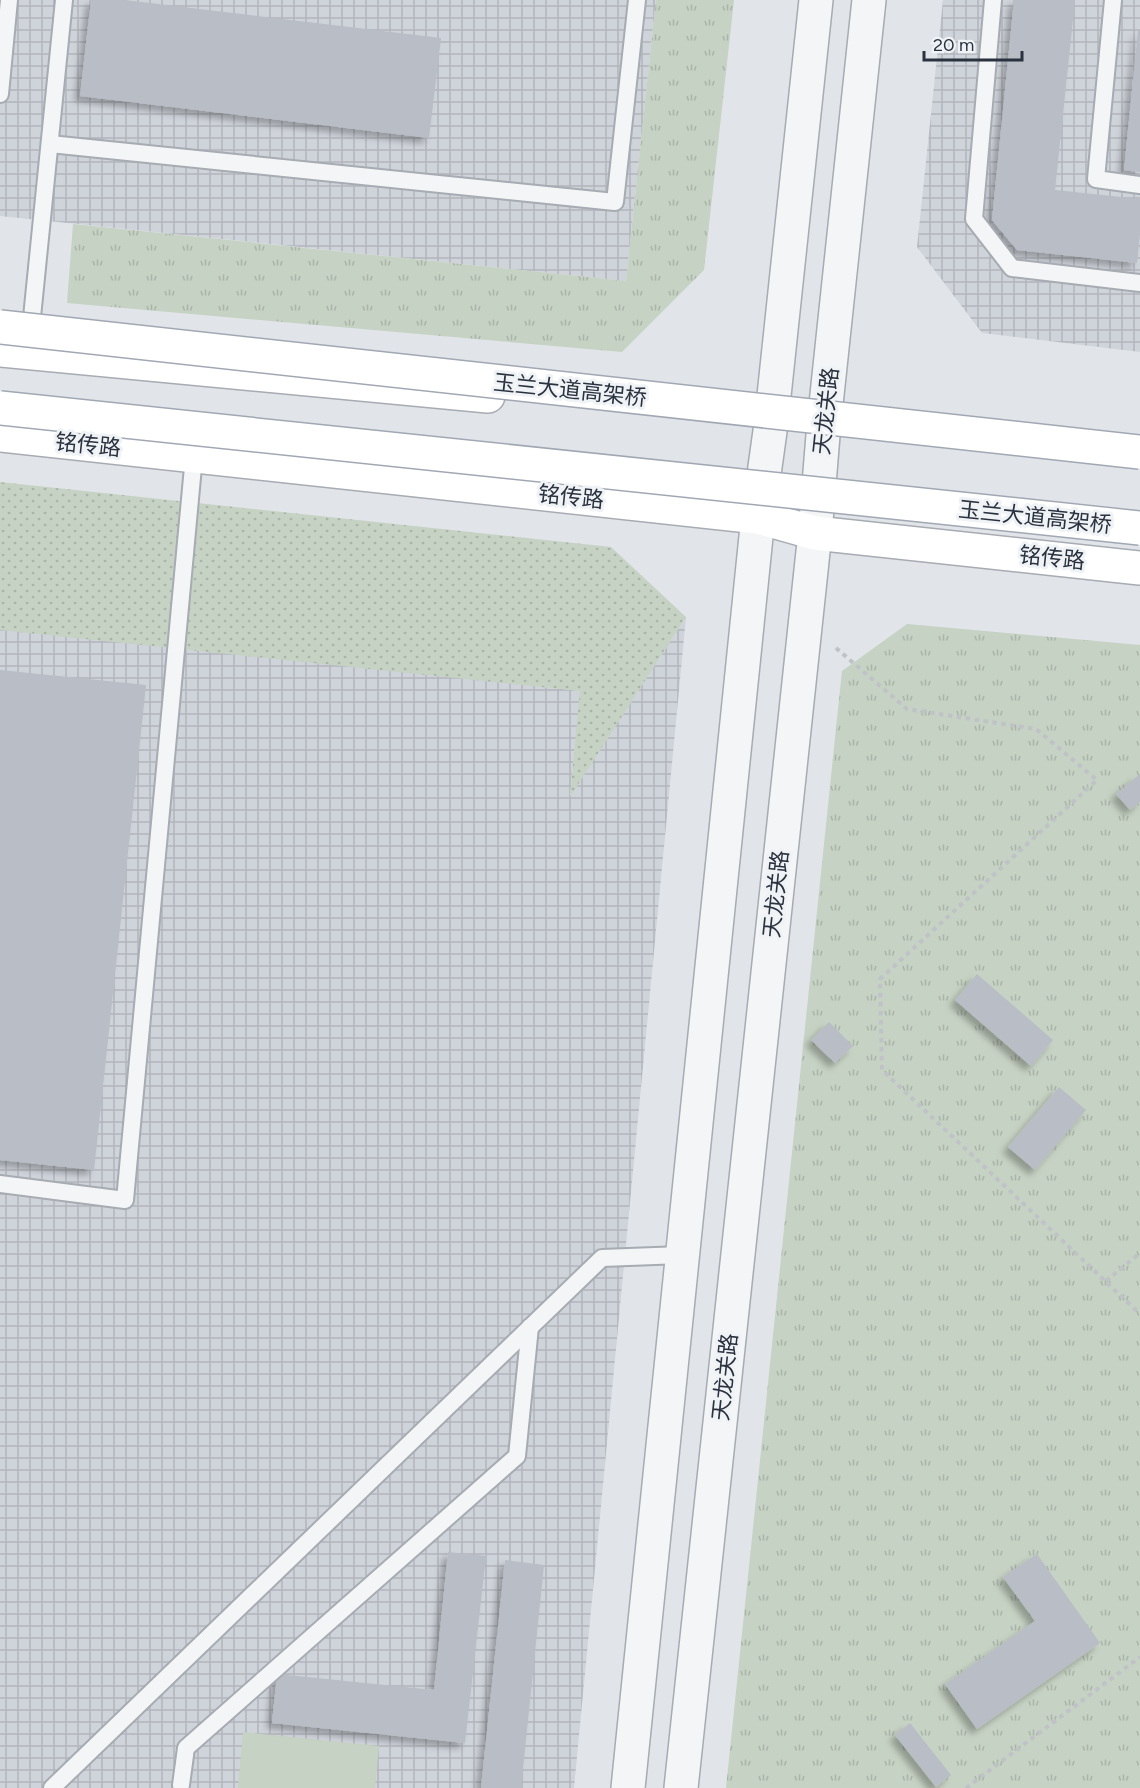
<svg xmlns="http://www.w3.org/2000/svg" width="1140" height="1788" font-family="Figtree,'Noto Sans SC',sans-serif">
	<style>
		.industrial { fill: url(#industrial-grid) }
		.grass { fill: url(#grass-tufts) }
		.park { fill: url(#park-dots) }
		.garden { fill: #c6d2c3 }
		.building { fill: #b9bdc5; filter: url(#shadow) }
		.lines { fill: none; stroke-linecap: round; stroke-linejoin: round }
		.service-casing { stroke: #a7abb2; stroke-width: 20 }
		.tertiary-casing { stroke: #a7abb2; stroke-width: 36 }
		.secondary-casing { stroke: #a7abb2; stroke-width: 36 }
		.path { stroke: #bfc2c7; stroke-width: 4; stroke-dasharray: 4.5 4.5; stroke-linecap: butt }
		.service { stroke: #f3f5f7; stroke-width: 16 }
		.tertiary { stroke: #f3f5f7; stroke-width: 33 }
		.secondary { stroke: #fff; stroke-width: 33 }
		.primary-bridge-casing { stroke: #a1a8b3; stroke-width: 36; stroke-linecap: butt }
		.primary-bridge { stroke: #fff; stroke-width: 33 }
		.labels { text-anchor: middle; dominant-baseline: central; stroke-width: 6; stroke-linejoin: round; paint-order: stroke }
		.street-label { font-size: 22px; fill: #2b323f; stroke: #f0f3f6 }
	</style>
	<defs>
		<pattern id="industrial-grid" width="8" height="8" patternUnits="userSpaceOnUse" patternTransform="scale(1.5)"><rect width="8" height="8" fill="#cfd3da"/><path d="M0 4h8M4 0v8" fill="none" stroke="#b2b6bc"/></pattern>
		<pattern id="grass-tufts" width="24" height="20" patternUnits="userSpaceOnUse" patternTransform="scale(1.5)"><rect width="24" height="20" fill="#c6d2c3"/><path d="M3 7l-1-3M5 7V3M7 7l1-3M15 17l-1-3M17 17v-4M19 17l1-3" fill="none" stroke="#aab5a9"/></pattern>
		<pattern id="park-dots" width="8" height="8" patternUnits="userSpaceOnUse" patternTransform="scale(1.5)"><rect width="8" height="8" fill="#c6d2c3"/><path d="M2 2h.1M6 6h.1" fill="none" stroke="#aab5a9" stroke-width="1.8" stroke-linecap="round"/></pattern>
		<filter id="shadow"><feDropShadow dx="-5.5" dy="5.5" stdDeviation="3" flood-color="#0004"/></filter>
	</defs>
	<rect width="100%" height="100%" fill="#e1e4e8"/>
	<g class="industrial">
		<path d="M0,0H656L626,281L0,216Z"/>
		<path d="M943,0H1140V352L982,333L917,247Z"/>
		<path d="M686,617L574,1788H0V628L581,691L570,796Z"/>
	</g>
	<g class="grass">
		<path d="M656,0H734L704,270L622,352L67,303L73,224L626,281Z"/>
		<path d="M907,624L1140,645V1788H726L842,671Z"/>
	</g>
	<path class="park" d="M0,482L611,547L686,617L570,797L580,691L0,630Z"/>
	<path class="garden" d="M243,1732L379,1746L375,1788H238Z"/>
	<g class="building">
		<path d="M91,0H125L441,38L429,138L80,96Z"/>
		<path d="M1014,0H1075L1055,190L1140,199V234L1137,263L1017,250L992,220Z"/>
		<path d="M1138,31H1140V172L1124,170Z"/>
		<path d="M0,670L146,685L94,1170L0,1160Z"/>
		<path d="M1140,774V802L1130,810L1116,794Z"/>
		<path d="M977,974L1053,1040L1031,1066L955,1000Z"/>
		<path d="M829,1022L853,1046L835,1063L811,1040Z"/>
		<path d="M1059,1087L1086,1110L1035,1170L1008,1147Z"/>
		<path d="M448,1552L486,1556L465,1743L272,1723L277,1674L434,1690Z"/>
		<path d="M1037,1554L1100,1643L977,1729L945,1684L1035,1621L1003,1577Z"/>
		<path d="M505,1560L544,1565L521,1788H481Z"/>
		<path d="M910,1723L951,1775L936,1787L895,1735Z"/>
	</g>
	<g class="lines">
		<g class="service-casing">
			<g id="service">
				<path d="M993,0L974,219L1012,268L1140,283"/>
				<path d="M1113,0L1096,179L1140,185"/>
				<path d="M0,94L9,0"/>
				<path d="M50,144L615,202L637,0"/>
				<path d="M30,337L64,0"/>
				<path d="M0,1184L125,1200L194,456"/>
				<path d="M181,1785L186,1748L517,1456L530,1327"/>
				<path d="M52,1788L602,1258L682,1255"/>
			</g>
		</g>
		<g class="tertiary-casing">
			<g id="tertiary">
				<path d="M628,1788L758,517L771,424L816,0"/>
				<path d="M681,1788L815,533L824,423L869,0"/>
			</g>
		</g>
		<g class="secondary-casing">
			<g id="secondary">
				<path d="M0,350L488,396"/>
				<path d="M0,435L758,517L815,533L1140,568"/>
			</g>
		</g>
		<g class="path">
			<path d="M836,648L907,709L1036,729L1097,780L880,979L882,1070L1140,1314"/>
			<path d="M1106,1281L1140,1253"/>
			<path d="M966,1788L1140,1657"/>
		</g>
		<use href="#service" class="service"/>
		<use href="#tertiary" class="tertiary"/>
		<use href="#secondary" class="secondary"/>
		<g class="primary-bridge-casing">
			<g id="primary-bridge">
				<path d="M0,327L1140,452"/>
				<path d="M0,408L1140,528"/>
			</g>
		</g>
		<use href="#primary-bridge" class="primary-bridge"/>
	</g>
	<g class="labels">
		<g class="street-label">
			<text transform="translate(570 390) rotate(6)">玉兰大道高架桥</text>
			<text transform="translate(826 411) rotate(-84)">天龙关路</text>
			<text transform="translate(88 445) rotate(6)">铭传路</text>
			<text transform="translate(571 497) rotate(6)">铭传路</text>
			<text transform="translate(1035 517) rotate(6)">玉兰大道高架桥</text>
			<text transform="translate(1052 558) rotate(6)">铭传路</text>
			<text transform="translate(776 894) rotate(-84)">天龙关路</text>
			<text transform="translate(725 1377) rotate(-84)">天龙关路</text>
		</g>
	</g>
	<path d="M924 51v9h98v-9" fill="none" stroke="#2b323f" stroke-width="3"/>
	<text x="933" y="51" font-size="18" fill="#2b323f" stroke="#f0f3f6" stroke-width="4.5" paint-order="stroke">20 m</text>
</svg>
